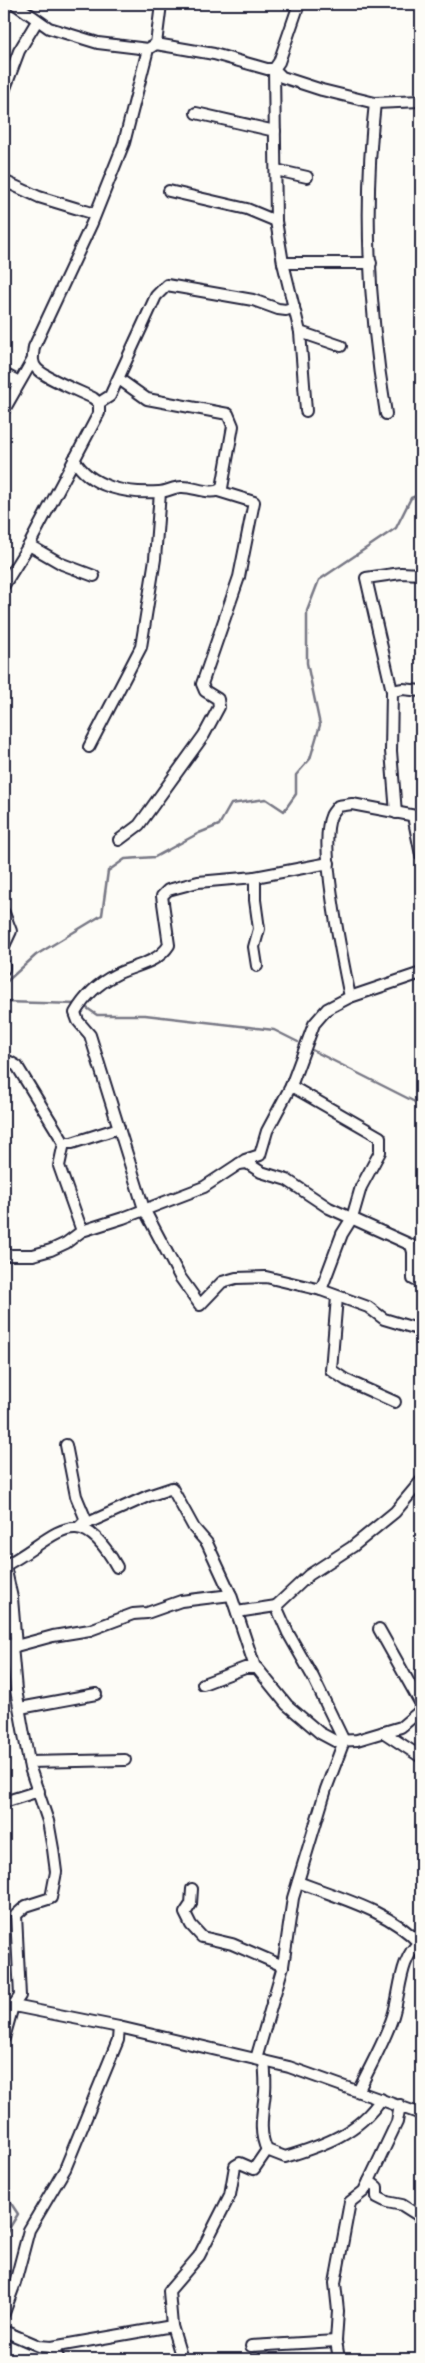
<svg xmlns="http://www.w3.org/2000/svg" width="425" height="2363" font-family="'Playpen Sans',sans-serif">
	<style>
		.lines { fill: none; stroke-linecap: round; stroke-linejoin: round }
		.stream { stroke: #787885; stroke-width: 2.5 }
		.minor-casing { stroke: #22223b; stroke-width: 14 }
		.minor { stroke: #fdfcf7; stroke-width: 10 }
	</style>
	<rect width="100%" height="100%" fill="#fdfcf7"/>
	<filter id="ink" filterUnits="userSpaceOnUse"><feTurbulence type="fractalNoise" baseFrequency=".02" numOctaves="2"/><feDisplacementMap in="SourceGraphic" scale="10" xChannelSelector="R" yChannelSelector="G"/><feConvolveMatrix kernelMatrix="1 2 1 2 8 2 1 2 1" color-interpolation-filters="sRGB"/></filter>
	<g filter="url(#ink)">
		<g class="lines">
			<g class="stream">
				<path d="M4,984L36,955L102,915L108,871L125,859L155,857L199,833L219,825L231,804L266,799L284,811L296,794V775L310,759L320,725L307,663V611L319,580L396,528L411,498L421,494"/>
				<path d="M4,1002L77,1004"/>
				<path d="M84,1006L97,1015H145L274,1030L298,1042"/>
				<path d="M312,1050L421,1105"/>
				<path d="M4,2237L18,2214L8,2199"/>
			</g>
			<g class="minor-casing">
				<g id="minor">
					<path d="M15,4L49,28L98,43L148,49"/>
					<path d="M156,44L161,4"/>
					<path d="M274,69L276,221L283,263L300,332L341,346"/>
					<path d="M274,69L282,77L322,90L375,103L421,101"/>
					<path d="M4,91L19,51L37,21"/>
					<path d="M375,103C363,206 369,312 386,414"/>
					<path d="M196,113L275,131"/>
					<path d="M276,170L307,177"/>
					<path d="M4,181L39,197L95,214"/>
					<path d="M169,191L247,209L276,221"/>
					<path d="M283,263H371"/>
					<path d="M300,332L306,411"/>
					<path d="M4,374L19,382"/>
					<path d="M99,403L110,396L156,296L167,285L253,300L278,309L286,310L294,307"/>
					<path d="M4,410L32,361"/>
					<path d="M74,459C90,488 128,494 159,492C166,492 174,487 181,487C194,486 211,497 222,488L233,426L228,414L147,399L119,379"/>
					<path d="M29,545L62,564L94,576"/>
					<path d="M4,585L29,545L99,413V403L93,398C81,392 45,378 37,369C31,363 33,355 34,347L92,223L124,143L148,49L156,44L214,54L267,69H274L279,62L299,4"/>
					<path d="M392,691L403,689L421,691"/>
					<path d="M89,747L141,647L155,559L160,492"/>
					<path d="M396,813L391,751L392,691L366,578L401,573L421,574"/>
					<path d="M413,816L421,855"/>
					<path d="M119,840L139,825L204,735L219,707L218,699L205,691L202,684L239,577L254,502L218,491"/>
					<path d="M255,877L198,882L168,890L162,896L169,945C157,964 134,965 115,975C97,984 85,996 75,1013L78,1021L90,1035L144,1209L180,1277L200,1305L222,1282L236,1278L266,1277L321,1290L368,1307L384,1319L421,1330"/>
					<path d="M4,913L11,931L4,946"/>
					<path d="M4,965V969"/>
					<path d="M257,966L254,947L259,929L255,900V877L329,863"/>
					<path d="M350,997L421,973"/>
					<path d="M4,1061L10,1062L17,1066L64,1143L59,1166L82,1231"/>
					<path d="M291,1086L380,1137V1152L361,1187L352,1218L342,1234L321,1290"/>
					<path d="M64,1143H72L119,1128"/>
					<path d="M239,1164L247,1163L261,1172L287,1180L329,1208L411,1245L413,1252V1279L421,1283"/>
					<path d="M4,1255H33L51,1250L66,1243L82,1231L123,1218L204,1187L245,1160L260,1155L267,1131L291,1086L314,1024L327,1009L350,997C343,962 318,845 331,816C332,813 336,809 338,806L352,804L421,817"/>
					<path d="M337,1297L331,1370L346,1380L395,1402"/>
					<path d="M66,1445L76,1496L86,1520L80,1526"/>
					<path d="M79,1527L148,1496L172,1488L194,1528L207,1543L231,1595"/>
					<path d="M4,1566C55,1540 77,1495 117,1567"/>
					<path d="M5,1566L12,1598L16,1646"/>
					<path d="M237,1612L276,1606"/>
					<path d="M379,1629L421,1704"/>
					<path d="M4,1642L16,1646L53,1636L90,1630L133,1614L147,1613L181,1601L231,1595L255,1667"/>
					<path d="M203,1684L245,1668H257L287,1705L320,1733L335,1741L357,1740L401,1727L421,1710"/>
					<path d="M20,1708L96,1694"/>
					<path d="M383,1732L421,1757"/>
					<path d="M29,1762L125,1760"/>
					<path d="M4,1802L39,1791"/>
					<path d="M298,1882C339,1898 388,1910 419,1943"/>
					<path d="M192,1889L191,1904L185,1913L191,1925L202,1937L232,1944L283,1966"/>
					<path d="M4,2004L119,2027L289,2067L421,2114"/>
					<path d="M4,2038L13,2006L20,1996L16,1915L26,1906L51,1898L56,1872L53,1849L48,1821L30,1768L16,1690L12,1646"/>
					<path d="M256,2059L283,1966L293,1898L326,1789L344,1741L313,1677L288,1633L276,1606L309,1575L352,1547L395,1512L421,1481"/>
					<path d="M264,2061C265,2071 266,2082 265,2092C263,2112 258,2132 267,2150L285,2157C322,2146 359,2133 381,2099"/>
					<path d="M359,2090C370,2066 385,2041 393,2016C401,1991 399,1958 421,1941"/>
					<path d="M400,2105L397,2122L369,2181L377,2187V2197L387,2202L402,2205L421,2217"/>
					<path d="M4,2313L15,2283L29,2230L65,2169L118,2040L119,2027"/>
					<path d="M4,2331L39,2346L52,2347L172,2326"/>
					<path d="M251,2346L336,2341"/>
					<path d="M52,2347L59,2359"/>
					<path d="M182,2359L172,2326L169,2291L199,2256L230,2195L235,2166L240,2163L254,2169L267,2150"/>
					<path d="M339,2359L336,2341L338,2311L335,2283L350,2202L364,2191L369,2181"/>
				</g>
			</g>
			<use href="#minor" class="minor"/>
		</g>
	</g>
	<rect width="425" height="2363" fill="none" stroke="#fdfcf7" stroke-width="20"/>
	<rect x="10" y="10" width="405" height="2343" fill="none" stroke="#22223b" stroke-width="2" filter="url(#ink)"/>
</svg>
